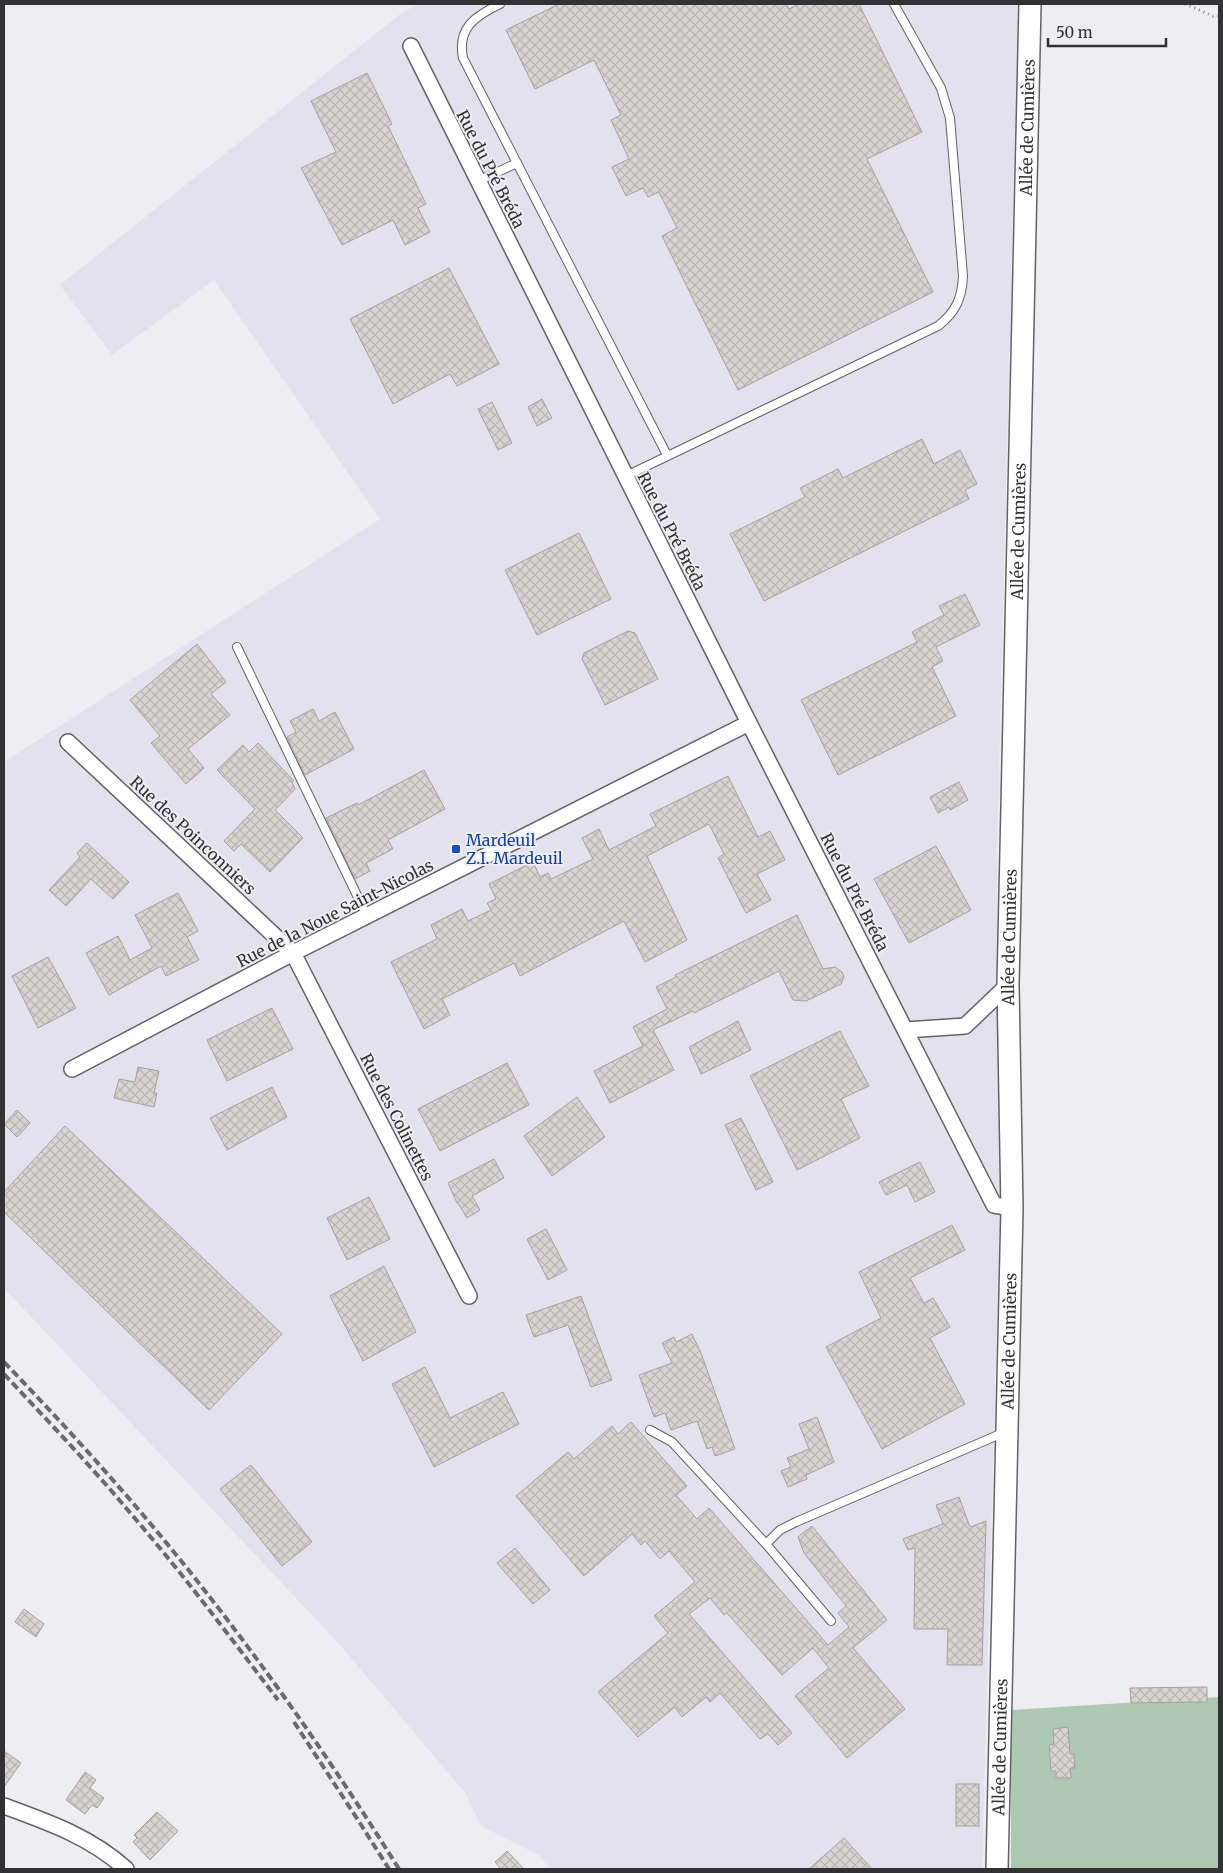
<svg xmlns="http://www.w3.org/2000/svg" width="1223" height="1873" font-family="Merriweather,serif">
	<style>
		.built { fill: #e3e1ed }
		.green { fill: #adc9b4 }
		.building { fill: url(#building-cross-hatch); stroke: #a5a19f }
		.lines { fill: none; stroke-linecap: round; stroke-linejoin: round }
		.service-casing { stroke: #636367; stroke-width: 10 }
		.minor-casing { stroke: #636367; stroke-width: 18 }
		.secondary-casing { stroke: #636367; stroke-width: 24 }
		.path { stroke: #878689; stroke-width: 3; stroke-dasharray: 1 4; stroke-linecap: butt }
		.service { stroke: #fff; stroke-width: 8 }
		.minor { stroke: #fff; stroke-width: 15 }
		.secondary { stroke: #fff; stroke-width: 21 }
		.rail { stroke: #6b6a6d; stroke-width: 4; stroke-dasharray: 8 4; stroke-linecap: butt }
		.transit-dot { fill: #1a4fb4; stroke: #eeedf1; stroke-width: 2 }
		.labels { text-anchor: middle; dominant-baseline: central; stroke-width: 4; stroke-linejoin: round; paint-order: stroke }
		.street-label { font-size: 16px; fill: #323133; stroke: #eeedf1 }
		.transit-label { font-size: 16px; fill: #164399; stroke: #eeedf1; text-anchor: start }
	</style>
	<defs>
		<pattern id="building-cross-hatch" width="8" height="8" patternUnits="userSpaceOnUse" patternTransform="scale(1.25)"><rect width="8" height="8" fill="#d8d4d1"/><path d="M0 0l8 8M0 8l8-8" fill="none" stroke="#bab6b4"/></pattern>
	</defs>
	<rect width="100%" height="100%" fill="#eeedf1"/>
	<path class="built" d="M421,4H1018L997,855L1000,1210L982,1869H550L539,1855L481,1826L466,1794L341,1646L4,1288V762L380,519L214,280L112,355L60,285L404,11Z"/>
	<path class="green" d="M1219,1697V1869H1011V1710Z"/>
	<g class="building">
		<path d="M559,4H786L789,9L799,4H859L922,132L867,159L933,292L738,390L662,236L677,228L659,192L648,197L643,188L626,196L612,167L629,159L611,120L621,115L594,60L535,89L506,30Z"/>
		<path d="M367,73L392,124L388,126L426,204L418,208L430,232L405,245L393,220L342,245L301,168L336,152L311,101Z"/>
		<path d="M449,268L499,364L457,386L450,374L393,404L350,319Z"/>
		<path d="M542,399L552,418L537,426L528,407Z"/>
		<path d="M492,402L512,443L498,450L478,409Z"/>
		<path d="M922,439L934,464L960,450L977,484L965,490L969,499L764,601L730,534L805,497L800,488L838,469L843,478Z"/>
		<path d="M579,533L611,599L537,635L505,570Z"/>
		<path d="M965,594L980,625L936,647L943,661L932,667L956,716L838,775L801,700L917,642L912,632L944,615L939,606Z"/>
		<path d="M628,631L635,633L658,679L605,705L582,659L584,653Z"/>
		<path d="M197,644L226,682L211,694L230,715L188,749L204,768L186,784L151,743L160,736L130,700Z"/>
		<path d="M313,709L319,721L335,712L354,749L305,775L287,737L296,732L290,721Z"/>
		<path d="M258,743L294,781L292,782L295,789L275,810L303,838L270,872L241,844L234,851L224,841L255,809L217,770L243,745L249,752Z"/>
		<path d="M424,770L445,809L388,840L393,849L366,863L370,871L355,879L326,818L357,803L358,805Z"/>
		<path d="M728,776L758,837L770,831L785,860L757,874L771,900L746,913L718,858L724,854L709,824L647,856L687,940L645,962L624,921L520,976L514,963L442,999L450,1015L424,1029L391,962L437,939L431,925L462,909L468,921L491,910L487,903L496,899L489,884L533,862L540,877L548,873L551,879L593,859L582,838L599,829L609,850L656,826L650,814Z"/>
		<path d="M959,782L968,800L950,810L949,807L938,813L930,797Z"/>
		<path d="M87,843L129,882L113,899L91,879L66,906L49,890L80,857L77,853Z"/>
		<path d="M936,846L971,910L909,943L874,879Z"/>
		<path d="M178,893L198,931L187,937L199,960L166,976L161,966L109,995L86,953L118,936L130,960L152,948L135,915Z"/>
		<path d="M797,915L823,969L835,967L842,972L844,977L841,984L806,1001L793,1000L779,971L694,1013L693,1011L653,1030L674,1070L610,1103L594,1071L643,1046L633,1027L667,1009L656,987L676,977L675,975Z"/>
		<path d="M48,957L76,1008L38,1028L12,976Z"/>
		<path d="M272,1008L293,1049L227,1081L207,1040Z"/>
		<path d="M738,1021L751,1050L701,1074L689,1047Z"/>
		<path d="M840,1031L869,1086L841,1099L860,1138L797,1170L750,1076Z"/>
		<path d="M507,1063L529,1105L440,1151L418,1109Z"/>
		<path d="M138,1067L159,1071L154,1093H157L154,1107L114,1098L119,1079L135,1082Z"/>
		<path d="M272,1087L287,1117L227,1150L210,1118Z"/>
		<path d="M577,1097L605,1137L552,1176L524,1136Z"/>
		<path d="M17,1110L30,1123L17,1137L4,1124Z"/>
		<path d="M741,1118L773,1182L756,1190L725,1125Z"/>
		<path d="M65,1126L282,1334L209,1410L4,1212V1192Z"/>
		<path d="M494,1159L504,1178L472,1196L480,1210L467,1218L458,1203H457L448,1183Z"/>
		<path d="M920,1162L935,1192L915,1202L907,1185L886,1195L879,1182Z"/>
		<path d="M369,1197L390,1239L347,1260L327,1218Z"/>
		<path d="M952,1225L965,1250L910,1278L924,1303L933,1298L950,1327L930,1338L965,1404L882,1449L826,1347L881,1318L859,1272Z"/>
		<path d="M546,1229L567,1270L548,1280L527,1239Z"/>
		<path d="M384,1266L416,1332L363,1361L330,1296Z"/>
		<path d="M581,1296L612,1380L591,1387L568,1325L534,1337L526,1315Z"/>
		<path d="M692,1334L701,1353L735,1449L715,1456L712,1447L707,1449L697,1421L671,1430L665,1413L654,1417L639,1375L672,1363L662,1343L674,1337L676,1342Z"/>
		<path d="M425,1367L450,1418L503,1392L519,1424L434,1467L392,1384Z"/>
		<path d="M817,1417L834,1462L806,1475L807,1479L788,1487L781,1471L791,1467L787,1458L809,1449L799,1424Z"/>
		<path d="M631,1422L687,1486L676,1495L697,1519L709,1508L828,1645L849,1627L838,1613L846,1606L804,1553L798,1537L812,1526L887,1620L853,1648L905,1709L847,1758L795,1696L829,1668L813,1648L782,1675L727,1613L724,1615L710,1598L689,1614L792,1733L778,1745L768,1734L760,1739L720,1693L710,1702L706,1697L682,1717L675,1707L638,1737L598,1692L668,1633L654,1616L695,1582L669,1551L660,1559L645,1541L641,1545L632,1534L584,1576L516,1496L568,1452L574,1459L612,1426L618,1434Z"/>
		<path d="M251,1465L312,1542L282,1566L220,1489Z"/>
		<path d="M959,1497L970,1527L986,1521L982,1665H947L948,1629H914L915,1548L908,1550L903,1539L943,1524L936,1505Z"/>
		<path d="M515,1548L550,1590L533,1604L497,1563Z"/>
		<path d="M24,1609L44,1624L36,1637L15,1622Z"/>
		<path d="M1207,1687V1702L1131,1703L1130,1688Z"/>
		<path d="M1068,1727L1070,1754H1074L1075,1768H1070L1071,1778H1056V1771H1051L1049,1745L1054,1744L1053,1729Z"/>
		<path d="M4,1751L21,1763L4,1787Z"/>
		<path d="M85,1772L96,1780L90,1788L104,1798L97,1808L92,1805L85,1814L66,1800Z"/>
		<rect x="956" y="1784" width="23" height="42"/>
		<path d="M157,1812L178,1831L150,1860L133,1842L137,1838L134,1835Z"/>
		<path d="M844,1838L872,1869H809Z"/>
		<path d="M507,1851L524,1869H501L495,1862Z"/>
	</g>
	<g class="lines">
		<g class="service-casing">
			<g id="service">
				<path d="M500,4C475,16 457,28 463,58L667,455"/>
				<path d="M478,181L517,163"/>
				<path d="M626,476L938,326C956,312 962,298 963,276L950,118L941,88L894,4"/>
				<path d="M237,647L367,916"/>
				<path d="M650,1430L672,1442L766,1544"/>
				<path d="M831,1621L766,1544L780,1530L796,1522L1005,1432"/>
			</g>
		</g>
		<g class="minor-casing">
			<g id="minor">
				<path d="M411,46L749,723L994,1205L1012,1208"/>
				<path d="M68,742L293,953L469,1296"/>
				<path d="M906,1030L965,1026L1008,985"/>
				<path d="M72,1069L293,953L749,723"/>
				<path d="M4,1806C48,1822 91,1837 126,1869"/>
			</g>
		</g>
		<g class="secondary-casing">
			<g id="secondary">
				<path id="s1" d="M997,1869L1012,1208L1008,985L1030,4"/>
			</g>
		</g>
		<path class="path" d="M1185,4L1213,16H1219"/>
		<use href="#service" class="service"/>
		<use href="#minor" class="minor"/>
		<use href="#secondary" class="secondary"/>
		<g class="rail">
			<path d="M4,1362C52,1412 99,1463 144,1516C238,1627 322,1746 399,1869"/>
			<path d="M4,1374C47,1420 91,1466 132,1515C183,1574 230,1637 278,1700"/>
			<path d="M294,1722L358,1820L389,1869"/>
		</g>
	</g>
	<rect class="transit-dot" x="451" y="844" width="10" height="10" rx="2.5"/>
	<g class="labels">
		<g class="street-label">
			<text stroke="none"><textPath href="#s1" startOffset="1742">Allée de Cumières</textPath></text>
			<text transform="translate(491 169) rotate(63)">Rue du Pré Bréda</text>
			<text transform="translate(672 531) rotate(63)">Rue du Pré Bréda</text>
			<text stroke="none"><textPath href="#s1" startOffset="1338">Allée de Cumières</textPath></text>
			<text transform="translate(193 835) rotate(43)">Rue des Poinconniers</text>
			<text transform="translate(855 892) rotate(63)">Rue du Pré Bréda</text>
			<text transform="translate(335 913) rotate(-27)">Rue de la Noue Saint-Nicolas</text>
			<text stroke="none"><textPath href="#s1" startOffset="932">Allée de Cumières</textPath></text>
			<text transform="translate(397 1117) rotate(63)">Rue des Colinettes</text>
			<text stroke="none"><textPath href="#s1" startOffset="528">Allée de Cumières</textPath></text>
			<text stroke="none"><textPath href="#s1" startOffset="122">Allée de Cumières</textPath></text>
		</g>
		<g class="transit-label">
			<text x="466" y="840">Mardeuil<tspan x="466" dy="18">Z.I. Mardeuil</tspan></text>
		</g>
	</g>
	<rect width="1223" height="1873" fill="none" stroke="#323133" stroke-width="10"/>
	<path d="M1048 38v8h118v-8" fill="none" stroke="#323133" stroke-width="2.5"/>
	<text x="1056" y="38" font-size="15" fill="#323133" stroke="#eeedf1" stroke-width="4" paint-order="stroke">50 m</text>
</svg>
